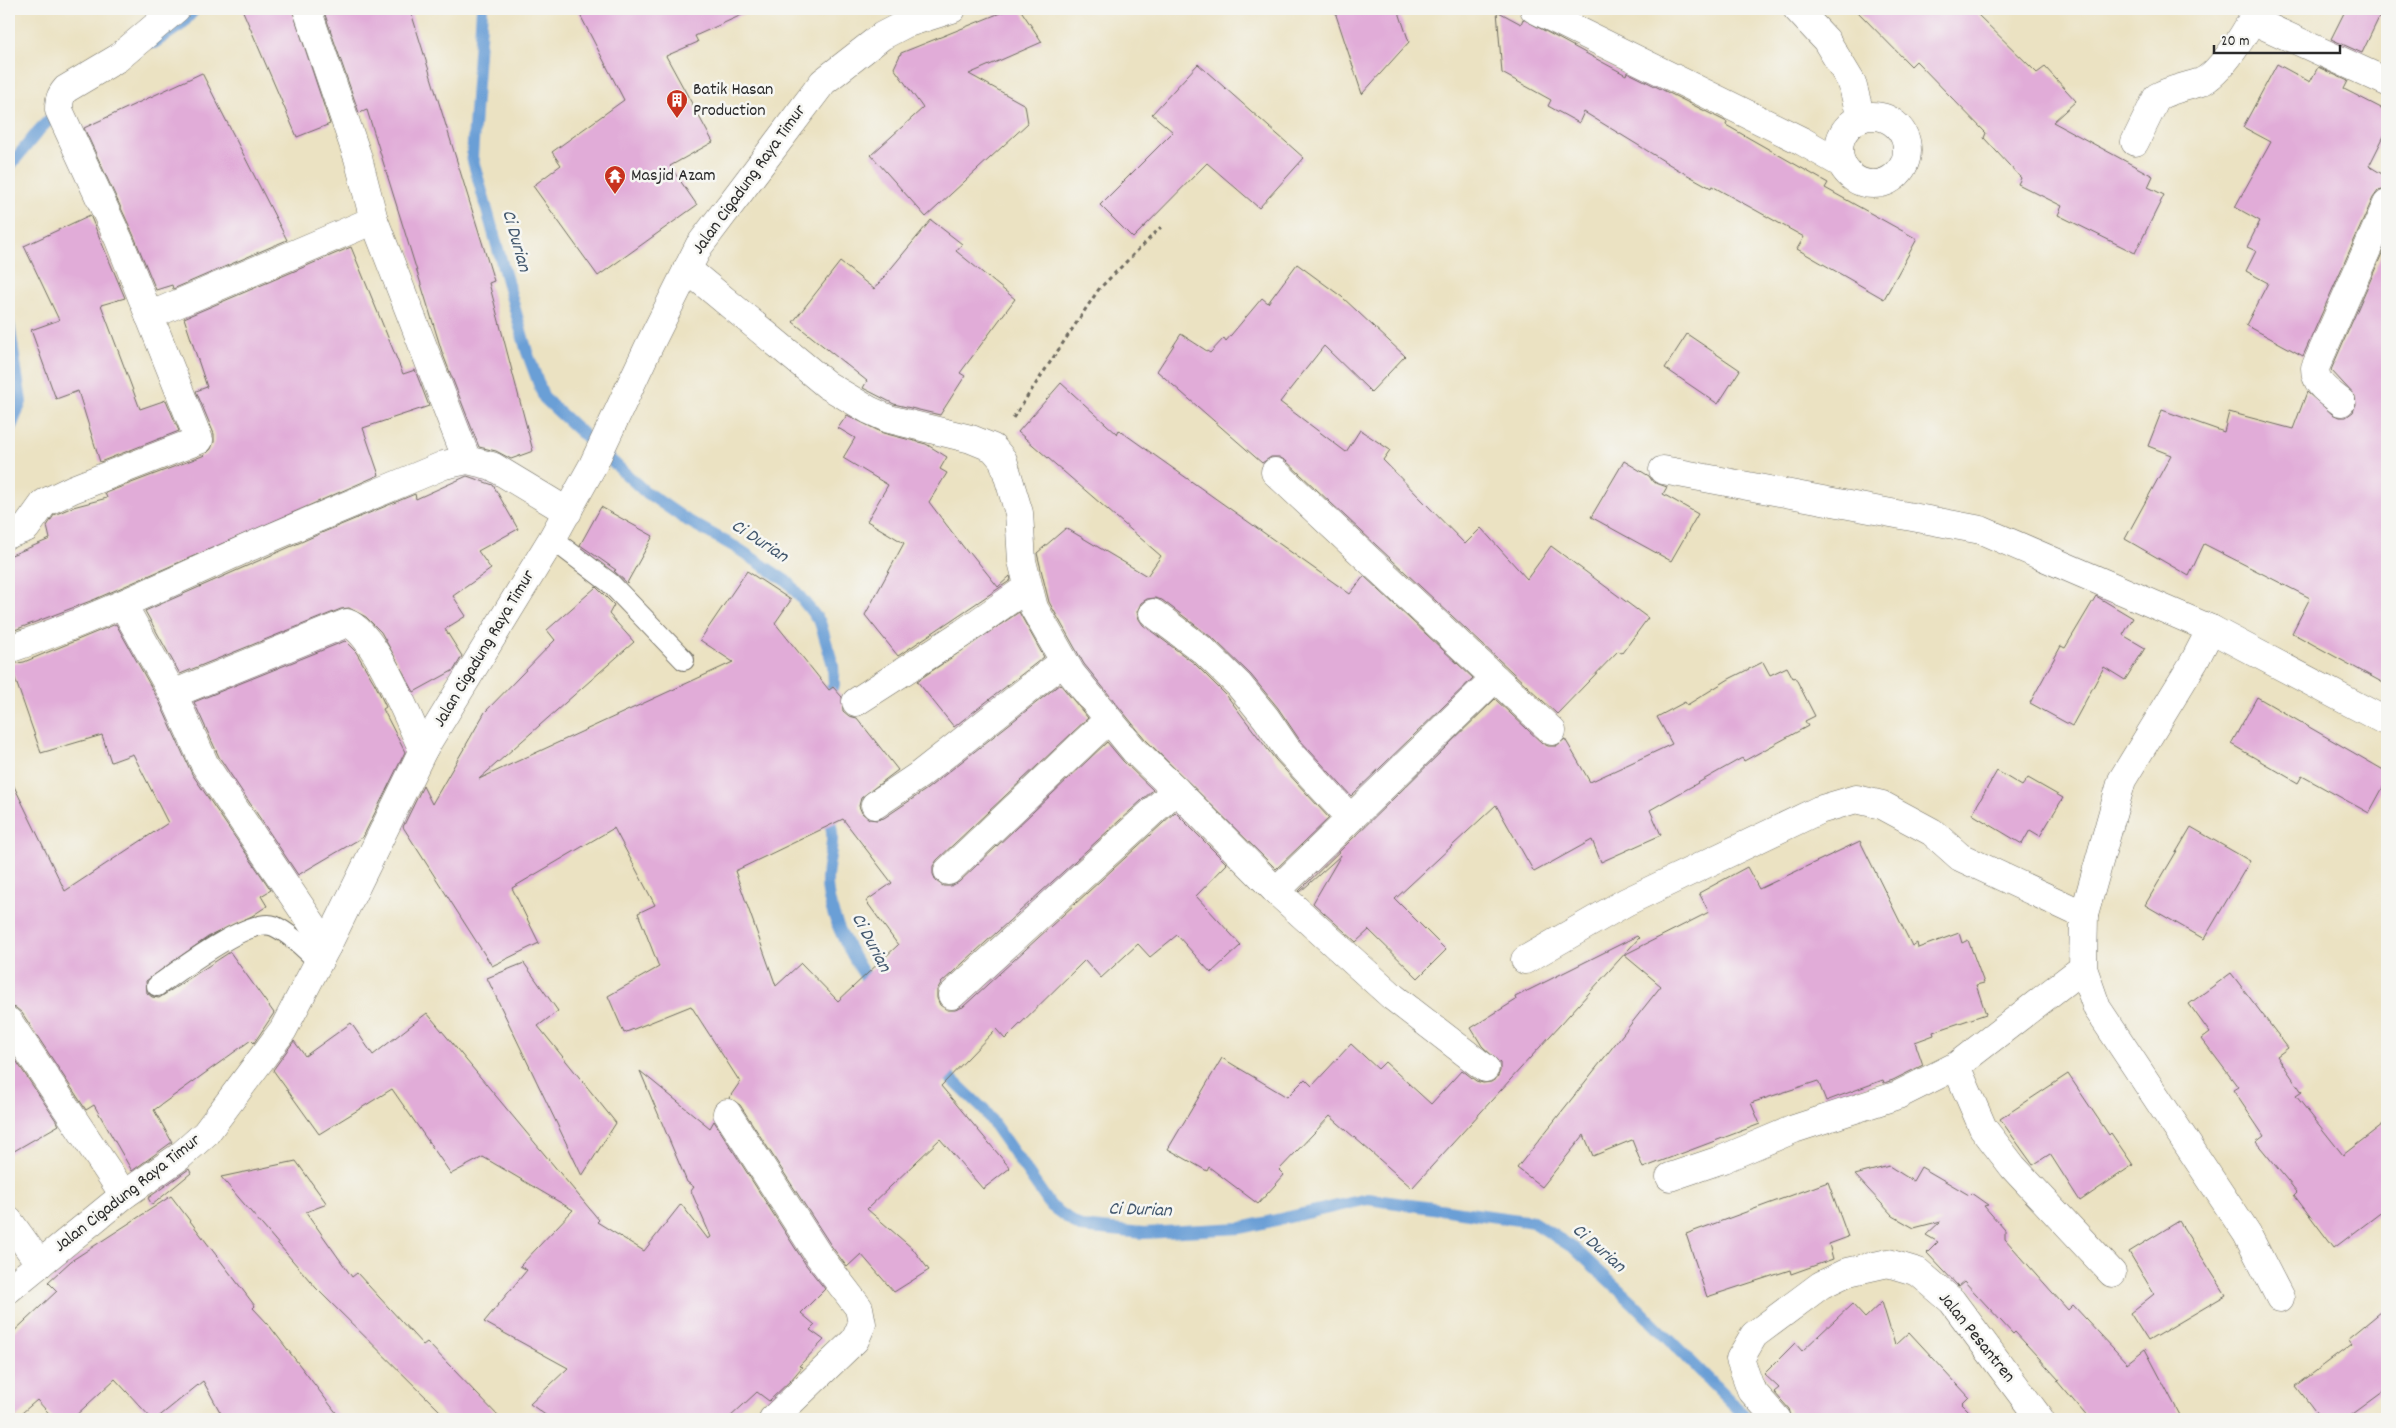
<svg xmlns="http://www.w3.org/2000/svg" width="2396" height="1428" font-family="Dekko,sans-serif">
	<style>
		.lines { fill: none; stroke-linecap: round; stroke-linejoin: round }
		.stream { stroke: #6a9fd6; stroke-width: 12 }
		.building { fill: #e1acd8; fill-rule: evenodd }
		.lane-casing { stroke: #6e6b60; stroke-width: 22 }
		.street-casing { stroke: #6e6b60; stroke-width: 29 }
		.path { stroke: #6e6b60; stroke-width: 3; stroke-dasharray: 4 4; stroke-linecap: butt }
		.lane { stroke: #fff; stroke-width: 20 }
		.street { stroke: #fff; stroke-width: 28 }
		.labels { text-anchor: middle; dominant-baseline: central; stroke-width: 5; stroke-linejoin: round; paint-order: stroke }
		.poi-label { font-size: 18px; fill: #2b2b2b; stroke: #f6f6f2; text-anchor: start }
		.street-label { font-size: 18px; fill: #2b2b2b; stroke: #f6f6f2 }
		.water-label { font-size: 19px; font-style: italic; fill: #44596f; stroke: #f6f6f2 }
	</style>
	<rect width="100%" height="100%" fill="#f6f6f2"/>
	<filter id="ink" filterUnits="userSpaceOnUse"><feTurbulence type="fractalNoise" baseFrequency=".02" numOctaves="2"/><feDisplacementMap in="SourceGraphic" scale="10" xChannelSelector="R" yChannelSelector="G"/><feConvolveMatrix kernelMatrix="1 2 1 2 8 2 1 2 1" color-interpolation-filters="sRGB"/></filter>
	<filter id="wash" filterUnits="userSpaceOnUse"><feTurbulence type="fractalNoise" baseFrequency=".0096" numOctaves="4" result="noise"/><feDisplacementMap in="SourceGraphic" scale="20" xChannelSelector="R" yChannelSelector="G"/><feGaussianBlur stdDeviation="1.12" result="paint"/><feColorMatrix in="noise" values="0 0 0 0 0 0 0 0 0 0 0 0 0 0 0 0 0 1.4 0 .05"/><feComposite in="paint" operator="in"/></filter>
	<g filter="url(#wash)">
		<rect width="100%" height="100%" fill="#ebe2c2"/>
		<g class="lines">
			<g class="stream">
				<path d="M482,9L472,157L527,352L544,398L643,490L685,519L737,548L789,583L820,622L833,665L834,685L824,701"/>
				<path d="M154,43L181,25L195,9"/>
				<path d="M9,167L40,129L60,109"/>
				<path d="M9,324L21,402L9,432"/>
				<path d="M825,810C840,838 827,854 827,881C827,916 855,961 874,990"/>
				<path d="M938,1066L984,1110L1051,1206L1080,1227L1144,1233L1241,1228L1368,1199L1533,1222L1575,1249L1633,1303L1748,1419"/>
			</g>
		</g>
		<g id="blocks">
			<g class="building">
				<path d="M242,9H292L330,124L297,137Z"/>
				<path d="M323,9H410L494,281L489,283L533,451L511,459L496,451L479,447L442,352L367,110L359,113Z"/>
				<path d="M577,9H755L695,36L698,42L666,56L713,142L670,166L697,205L598,276L533,186L561,165L552,152L624,100Z"/>
				<path d="M1010,9H1020L1042,42L969,74L1025,105L1028,123L926,217L871,155L923,108L894,68L901,53Z"/>
				<path d="M1334,9H1398L1409,42L1362,94Z"/>
				<path d="M1855,9H1972L2037,73L2045,67L2076,101L2053,122L2153,176L2148,187L2164,195L2135,253L2058,215L2062,206L2018,184L2021,178L1984,138L1986,133L1916,61L1911,66Z"/>
				<path d="M2346,9H2383L2362,53L2331,39Z"/>
				<path d="M1497,11L1521,24L1523,19L1626,75L1627,72L1727,122L1726,125L1828,183L1825,188L1917,239L1884,299L1797,249L1804,237L1712,186L1711,188L1677,169L1584,112L1579,123L1548,106L1551,100L1502,73Z"/>
				<path d="M1198,64L1304,158L1259,208L1207,163L1133,238L1100,205L1173,132L1152,114Z"/>
				<path d="M2277,64L2310,82L2318,67L2348,81L2344,89L2387,111V130L2369,166L2387,177V189L2378,191L2373,198L2303,356L2246,325L2268,283L2246,271L2256,251L2247,247L2260,221L2235,207L2271,142L2243,127Z"/>
				<path d="M202,73L287,240L173,289L172,285L156,290L133,234L84,128Z"/>
				<path d="M90,215L125,298L101,305L140,409L166,400L179,431L100,462L78,391L56,399L31,330L59,320L24,246Z"/>
				<path d="M931,220L962,244L956,251L1015,299L960,373L965,376L940,415L894,404L863,388L867,381L793,322L840,262L874,289Z"/>
				<path d="M2387,242V685L2292,633L2310,598L2204,544L2189,576L2125,539L2171,455L2148,446L2162,410L2224,432L2229,412L2293,429L2307,392L2332,414L2339,417H2346L2353,412L2356,404L2355,396L2331,370Z"/>
				<path d="M351,247L403,374L415,370L429,406L363,428L379,475L93,600L12,631L9,624V556L50,539L47,526L54,515L73,507L107,498L105,493L205,455L211,449L214,442V434L196,391L207,387L184,318Z"/>
				<path d="M1297,264L1342,297L1405,356L1371,392L1324,346L1280,402L1346,452L1360,430L1390,450L1383,460L1465,544L1481,528L1527,579L1551,546L1648,618L1622,653L1618,651L1557,714L1286,461L1279,457H1271L1262,463L1157,371L1181,334L1210,353L1224,338L1226,341L1262,298L1268,303Z"/>
				<path d="M1687,334L1740,370L1718,404L1665,368Z"/>
				<path d="M1061,383L1117,434L1119,430L1350,594L1364,576L1473,678L1351,796L1299,739L1278,708L1251,675L1215,640L1162,600L1155,598L1147,599L1141,603L1137,612L1139,619L1143,625L1194,663L1227,696L1275,759L1329,818L1276,869L1145,739L1084,664L1049,602L1037,553L1066,528L1147,576L1161,556L1018,432Z"/>
				<path d="M847,415L883,433L926,444L947,457L940,469L947,473L929,502L968,553L970,552L998,587L1010,576L1011,580L898,656L865,615L904,543L867,521L888,485L843,458L855,438L838,428Z"/>
				<path d="M1624,461L1649,476L1653,482L1667,487L1663,494L1698,514L1671,561L1591,517Z"/>
				<path d="M467,476L493,485L518,529L478,551L491,569L453,596L466,616L445,629L462,656L454,670L414,692L381,632L366,617L349,608L341,609L180,674L145,611L326,531L415,494L416,499Z"/>
				<path d="M601,507L653,536L627,583L614,571L616,570L580,545Z"/>
				<path d="M747,571L791,600L775,623L829,690L833,687L842,697L843,711L849,716L857,718L898,770L861,798L859,806L862,813L869,819L877,820L884,818L927,789L1060,684L1088,718L937,860L933,866V874L936,881L943,886H951L959,882L1107,742L1123,761L1153,790L941,983L937,990V998L940,1005L947,1010H955L963,1007L1175,812L1227,864L1196,896L1241,945L1211,973L1177,935L1150,957L1138,944L1101,978L1085,960L1005,1039L996,1029L941,1086L1010,1168L983,1189L940,1139L867,1209L913,1249L929,1270L894,1292L861,1254L847,1267L832,1247L740,1105L729,1098L740,1082L691,1006L624,1033L608,996L659,967L638,913L655,905L614,828L512,888L539,943L492,966L403,827L423,786L432,804L485,712L555,640L547,630L596,587L614,605L609,614L634,642L479,779L733,662L700,640ZM843,819L892,883L866,901L898,945L838,1001L801,963L776,986L735,871Z"/>
				<path d="M2096,596L2133,618L2123,635L2145,648L2125,680L2104,667L2072,726L2030,703L2061,646L2065,648Z"/>
				<path d="M1019,612L1044,657L954,727L917,681Z"/>
				<path d="M116,624L159,701L192,774L271,890L261,896L267,906L252,916L208,937L146,981L147,993L152,997L159,998L230,952L274,1013L254,1043L251,1040L154,1110L172,1142L132,1171L94,1105L86,1110L22,1013L16,1008L9,1006V776L65,891L168,823L133,754L111,762L102,735L41,753L10,664L24,662Z"/>
				<path d="M345,641L356,652L376,686L386,707L383,709L405,752L363,837L298,875L219,757L194,702Z"/>
				<path d="M1763,662L1770,675L1787,667L1793,678L1795,677L1815,716L1805,721L1808,726L1744,761L1742,758L1650,810L1661,835L1601,862L1592,840L1534,872L1496,805L1395,899L1446,950L1418,978L1369,930L1356,942L1313,903L1341,855L1300,892L1299,891L1495,699L1542,743L1548,746H1556L1565,739L1590,782L1672,744L1657,717L1685,702L1687,705L1729,679Z"/>
				<path d="M2257,697L2387,772V780L2369,813L2302,776L2298,783L2231,744Z"/>
				<path d="M1997,771L2022,786L2028,778L2063,798L2040,836L2030,830L2022,844L1972,814Z"/>
				<path d="M2191,827L2250,861L2204,939L2145,905Z"/>
				<path d="M1860,841L1912,946L1917,943L1918,948L1959,933L1962,943L1968,940L1984,983L1976,985L1986,1014L1933,1032L1934,1035L1915,1042L1923,1065L1893,1080L1884,1083L1883,1080L1826,1101L1818,1081L1751,1103L1760,1124L1643,1168L1632,1140L1593,1156L1584,1135L1542,1187L1517,1168L1661,986L1624,955L1709,912L1699,893L1747,867L1759,889Z"/>
				<path d="M1637,936L1639,938L1412,1188L1330,1116L1279,1170L1284,1175L1258,1204L1209,1167L1207,1171L1168,1149L1222,1058L1287,1097L1305,1079L1312,1086L1351,1044L1378,1069L1385,1062L1431,1104L1462,1070L1476,1081L1483,1083L1491,1082L1497,1078L1500,1071V1063L1482,1046L1471,1028L1516,1000L1515,997Z"/>
				<path d="M524,963L558,1011L538,1026L616,1123L582,1176L487,978Z"/>
				<path d="M2231,973L2288,1048L2277,1056L2302,1092L2296,1096L2343,1155L2387,1121V1208L2334,1248L2294,1195L2297,1192L2256,1142L2264,1136L2233,1090L2238,1087L2202,1039L2210,1033L2189,1004Z"/>
				<path d="M427,1013L599,1220L597,1222L644,1251L681,1204L708,1239L711,1237L691,1191L694,1187L687,1182L640,1071L710,1128L714,1121L806,1265L825,1289L801,1313L815,1325L810,1330L824,1340L799,1366L802,1367L791,1380L769,1401L757,1392L728,1419H551L530,1404L568,1368L484,1322L527,1270L520,1266L573,1210L483,1157L451,1174L392,1089L319,1134L273,1070L294,1041L305,1056L351,1023L373,1055Z"/>
				<path d="M9,1050L59,1125L9,1154Z"/>
				<path d="M2068,1074L2109,1135L2111,1133L2133,1165L2080,1201L2050,1154L2033,1165L2000,1119Z"/>
				<path d="M296,1161L327,1204L306,1212L352,1277L357,1273L423,1345L427,1342L501,1419H448L316,1288L221,1177Z"/>
				<path d="M1889,1166L1913,1181L1921,1167L1969,1195L1971,1193L1988,1205L1984,1206L2005,1230V1239L2068,1310L2073,1305L2127,1363L2145,1349L2182,1419H2089L2057,1381L2059,1380L2015,1332L2013,1334L1964,1281L1958,1286L1927,1253L1938,1242L1926,1235L1941,1221L1914,1228L1893,1216L1855,1175Z"/>
				<path d="M189,1169L191,1173L152,1205L148,1198Z"/>
				<path d="M1828,1182L1848,1237L1829,1244L1833,1259L1791,1274L1790,1270L1707,1297L1686,1234Z"/>
				<path d="M171,1196L255,1306L253,1308L268,1324L341,1419H224L203,1381L156,1419H152L115,1379L72,1419H54L37,1400L15,1419H9V1336L57,1291L48,1282L71,1261Z"/>
				<path d="M2179,1221L2226,1295L2148,1341L2130,1313L2154,1294L2129,1252Z"/>
				<path d="M1882,1302L1895,1345L1909,1332L1969,1397L1962,1404L1977,1419H1792L1789,1409L1774,1392L1779,1388L1764,1374L1795,1343L1802,1351L1852,1304L1865,1318Z"/>
				<path d="M2387,1307V1389L2346,1419H2321L2296,1386L2352,1344L2348,1339Z"/>
			</g>
		</g>
	</g>
	<g filter="url(#ink)">
		<use href="#blocks" fill-opacity="0" stroke="#6e6b60" stroke-width="1"/>
		<g class="lines">
			<g class="lane-casing">
				<g id="lane">
					<path d="M552,539L610,583L684,660"/>
					<path d="M157,986C178,971 250,916 274,926C291,934 305,949 319,962"/>
				</g>
			</g>
			<g class="street-casing">
				<g id="street">
					<path d="M307,9L358,158L374,220L467,460"/>
					<path d="M1534,9L1802,141L1842,164"/>
					<path d="M1797,9L1826,40L1852,83L1861,118"/>
					<path d="M2252,20L2387,82"/>
					<circle cx="1873" cy="150" r="34"/>
					<path d="M2135,142L2157,97C2171,89 2186,87 2201,82C2220,74 2250,28 2256,9"/>
					<path d="M687,269L827,385L869,410L889,419L971,439L993,448L1003,460L1019,513L1022,561L1034,608L1071,673L1134,750L1176,790L952,995"/>
					<path d="M149,316L374,220"/>
					<path d="M2341,402C2329,392 2315,385 2315,368L2387,204"/>
					<path d="M1663,470L1981,530L2211,629L2387,722"/>
					<path d="M1275,472L1552,731"/>
					<path d="M9,534L26,528L44,503L73,489L199,440L119,240L59,110C59,100 60,96 66,89L118,58L176,9"/>
					<path d="M123,605L173,694L205,765L327,946"/>
					<path d="M1153,613L1204,651L1239,685L1266,718L1287,749L1349,817"/>
					<path d="M2211,629L2194,662L2122,780L2084,915L2083,968L2097,1008L2247,1234L2280,1298"/>
					<path d="M9,649C90,621 167,584 245,549C311,520 378,493 444,465L467,460L492,466L568,512"/>
					<path d="M173,694L347,623C375,632 409,721 423,750"/>
					<path d="M856,702L963,633L1028,587"/>
					<path d="M1176,790L1276,891L1393,997L1485,1068"/>
					<path d="M875,805L918,776L1063,662"/>
					<path d="M948,871L1108,720"/>
					<path d="M1276,891L1495,678"/>
					<path d="M1525,960L1626,902L1819,810L1856,799L1882,805L1932,832L1960,857L2084,915"/>
					<path d="M9,1022L124,1195"/>
					<path d="M1956,1066L1983,1128L2013,1167L2112,1273"/>
					<path d="M727,1113L819,1256L859,1308L862,1324L855,1340L773,1419"/>
					<path d="M1670,1177L1723,1159L1794,1129L1898,1095L1956,1066L2083,968"/>
					<path d="M9,1221L40,1264"/>
					<path d="M9,1289L124,1195L179,1157L206,1133L283,1030L327,946L423,750L552,539L593,465L649,346L699,246L823,82L882,36L905,24L952,9"/>
					<path d="M1777,1419L1751,1390L1740,1359L1754,1335L1821,1285L1848,1272L1888,1263L1918,1272L1952,1301L2040,1419"/>
				</g>
			</g>
			<path class="path" d="M1013,418L1099,289L1161,227"/>
			<use href="#lane" class="lane"/>
			<use href="#street" class="street"/>
		</g>
	</g>
	<defs>
		<g id="building-pin" transform="scale(1.125)"><path d="M0 17L-7.5 6A9.5 9.5 0 1 1 7.5 6Z" fill="#c8321e" stroke="#f6f6f2"/><path d="M-4-6H4V6H1V3H-1V6H-4ZM-2.5-4.3h1.7v1.8h-1.7ZM.8-4.3h1.7v1.8H.8ZM-2.5-1h1.7V.8h-1.7ZM.8-1h1.7V.8H.8Z" fill="#fff"/></g>
		<g id="temple-pin" transform="scale(1.125)"><path d="M0 17L-7.5 6A9.5 9.5 0 1 1 7.5 6Z" fill="#c8321e" stroke="#f6f6f2"/><path d="M0-6L5-2H3V0L6.5 2.5H4V6H1.5V3h-3V6H-4V2.5H-6.5L-3 0V-2H-5Z" fill="#fff"/></g>
	</defs>
	<g fill-rule="evenodd">
		<use href="#building-pin" x="677" y="100"/>
		<use href="#temple-pin" x="615" y="176"/>
	</g>
	<g class="labels">
		<g class="poi-label">
			<text x="693" y="90">Batik Hasan<tspan x="693" dy="21">Production</tspan></text>
			<text x="631" y="176">Masjid Azam</text>
		</g>
		<g class="street-label">
			<text transform="translate(750 180) rotate(-54)">Jalan Cigadung Raya Timur</text>
			<text transform="translate(485 649) rotate(-59)">Jalan Cigadung Raya Timur</text>
			<text transform="translate(128 1194) rotate(-38)">Jalan Cigadung Raya Timur</text>
			<text transform="translate(1976 1338) rotate(51)">Jalan Pesantren</text>
		</g>
		<g class="water-label">
			<text transform="translate(515 241) rotate(74)">Ci Durian</text>
			<text transform="translate(759 542) rotate(33)">Ci Durian</text>
			<text transform="translate(870 943) rotate(62)">Ci Durian</text>
			<text transform="translate(1140 1211) rotate(2)">Ci Durian</text>
			<text transform="translate(1598 1249) rotate(41)">Ci Durian</text>
		</g>
	</g>
	<rect width="2396" height="1428" fill="none" stroke="#f6f6f2" stroke-width="30"/>
	<path d="M2214 45v8h126v-8" fill="none" stroke="#2b2b2b" stroke-width="2.5"/>
	<text x="2221" y="45" font-size="15" fill="#2b2b2b" stroke="#f6f6f2" stroke-width="4" paint-order="stroke">20 m</text>
</svg>
